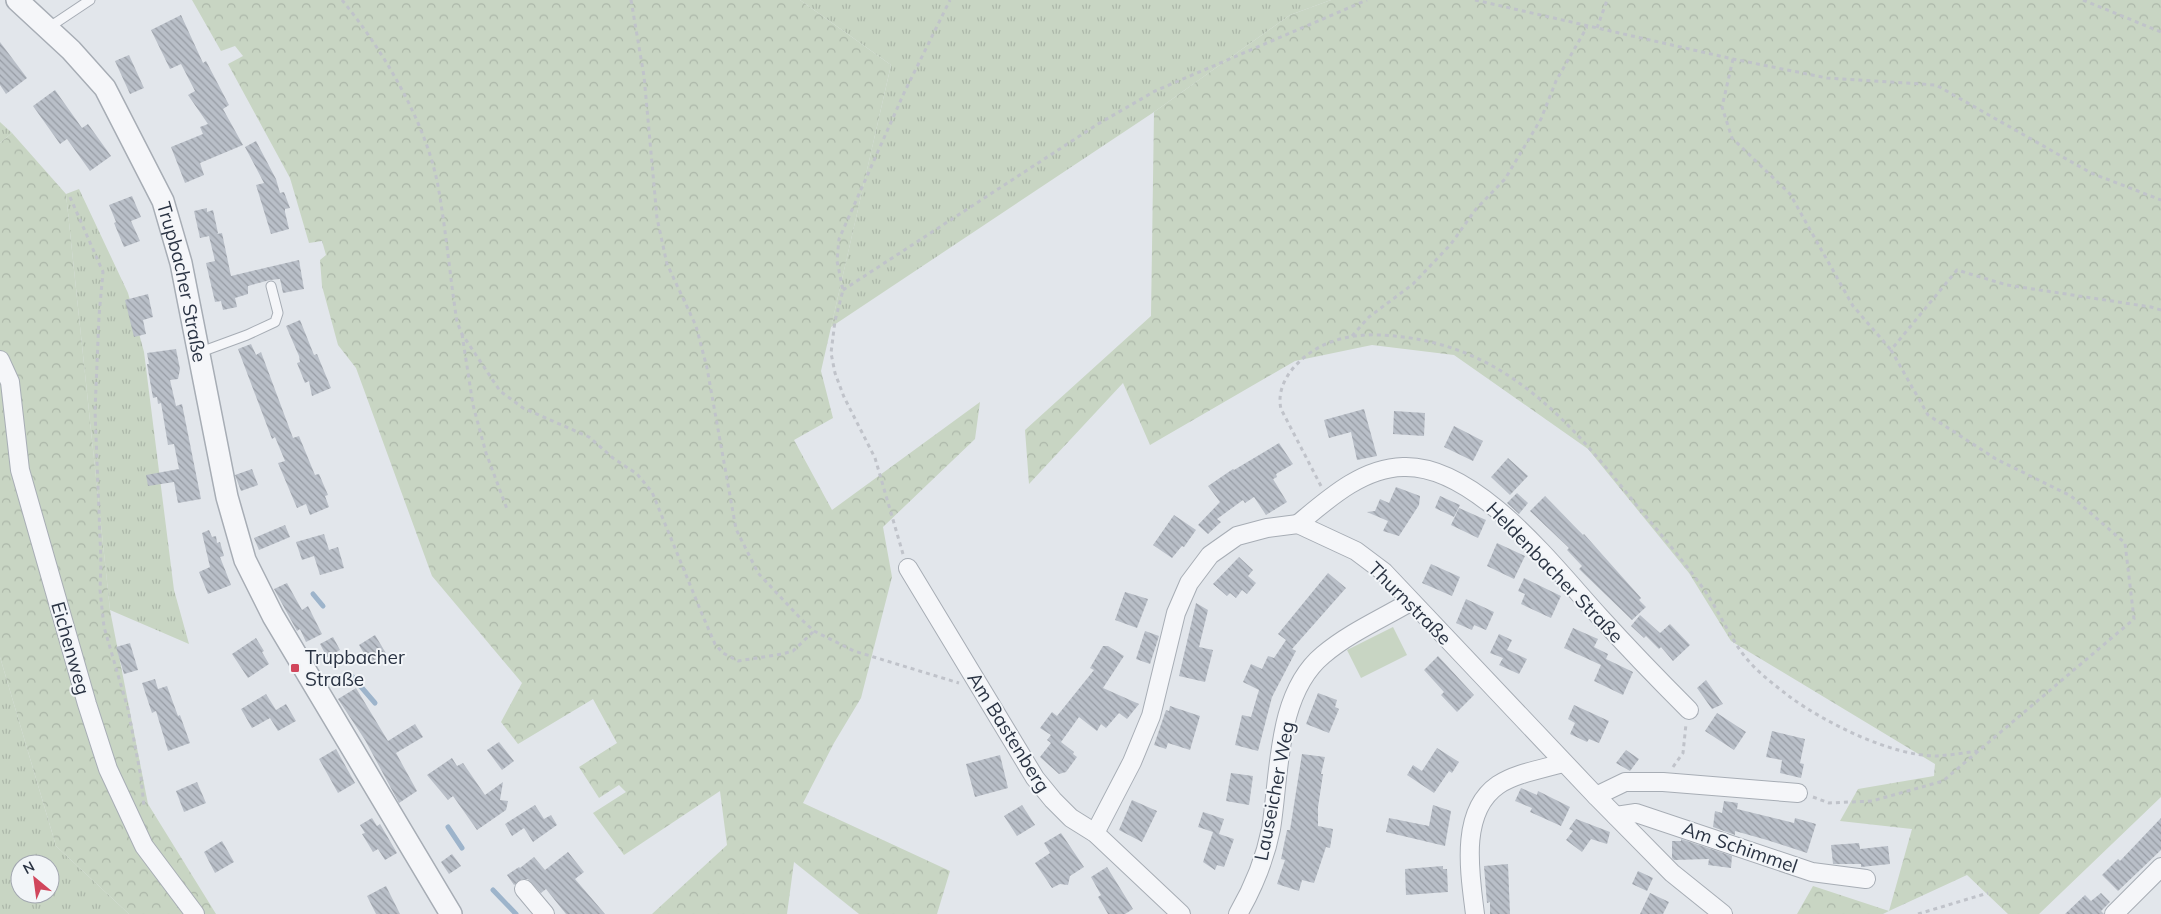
<svg xmlns="http://www.w3.org/2000/svg" width="2161" height="914" font-family="Mulish,sans-serif">
	<style>
		.grass { fill: url(#grass-tufts); fill-rule: evenodd }
		.forest { fill: url(#forest-crowns) }
		.pitch { fill: #c8d5c3 }
		.lines { fill: none; stroke-linecap: round; stroke-linejoin: round }
		.stream { stroke: #9db4cb; stroke-width: 5 }
		.building { fill: url(#building-back-hatch) }
		.service-casing { stroke: #a7adb5; stroke-width: 11 }
		.minor-casing { stroke: #a7adb5; stroke-width: 20 }
		.tertiary-casing { stroke: #a7adb5; stroke-width: 24 }
		.path { stroke: #c0c3ca; stroke-width: 3; stroke-dasharray: 4 4; stroke-linecap: butt }
		.service { stroke: #f5f6f9; stroke-width: 9 }
		.minor { stroke: #f5f6f9; stroke-width: 18 }
		.tertiary { stroke: #f5f6f9; stroke-width: 21 }
		.poi-dot { fill: #d1465c; stroke: #f2f5f8; stroke-width: 2 }
		.labels { text-anchor: middle; dominant-baseline: central; stroke-width: 4; stroke-linejoin: round; paint-order: stroke }
		.street-label { font-size: 19px; fill: #2a3343; stroke: #f2f5f8 }
		.poi-label { font-size: 19px; fill: #2a3343; stroke: #f2f5f8; text-anchor: start }
	</style>
	<defs>
		<pattern id="grass-tufts" width="24" height="20" patternUnits="userSpaceOnUse" patternTransform="scale(1.25)"><rect width="24" height="20" fill="#c8d5c3"/><path d="M3 7l-1-3M5 7V3M7 7l1-3M15 17l-1-3M17 17v-4M19 17l1-3" fill="none" stroke="#acb7a9"/></pattern>
		<pattern id="forest-crowns" width="20" height="18" patternUnits="userSpaceOnUse" patternTransform="scale(1.25)"><rect width="20" height="18" fill="#c8d5c3"/><path d="M2 6a3 3 0 1 1 6 0M12 15a3 3 0 1 1 6 0" fill="none" stroke="#acb7a9"/></pattern>
		<pattern id="building-back-hatch" width="6" height="6" patternUnits="userSpaceOnUse" patternTransform="scale(1.25)"><rect width="6" height="6" fill="#b9bfc8"/><path d="M-1 5l2 2M0 0l6 6M5-1l2 2" fill="none" stroke="#979ca4"/></pattern>
	</defs>
	<rect width="100%" height="100%" fill="#e2e6eb"/>
	<g class="grass">
		<path d="M800,0H1331L1290,15L1154,112L831,327L891,65Z"/>
		<path d="M0,122L12,133L0,143Z"/>
		<path d="M79,189L128,293L144,352L174,590L189,644L110,610L66,194Z"/>
		<path d="M0,657L56,846L129,914H0ZM20,864H50V894H20Z"/>
	</g>
	<g class="forest">
		<path d="M192,0H800L891,65L821,371L833,418L794,440L832,510L980,402L975,439L883,527L892,577L861,698L834,743L803,803L950,871L937,914H859L794,862L787,914H652L727,845L720,791L624,855L593,813L626,792L619,785L599,798L579,767L617,743L593,699L518,744L501,722L522,683L432,576L356,368L338,345L322,286L320,260L326,255L322,241L309,243L290,178L228,64L243,56L235,46L221,51Z"/>
		<path d="M1331,0H2161V797L2039,914H2008L1967,875L1889,911L1883,914H1797L1813,886L1889,911L1912,829L1840,821L1858,789L1934,776L1935,764L1731,641L1689,573L1588,449L1454,355L1372,345L1295,361L1150,445L1123,383L1029,484L1025,430L1151,316L1154,112L1290,15Z"/>
		<path d="M12,133L66,194L110,610L148,804L216,914H129L56,846L0,657V143Z"/>
	</g>
	<path class="pitch" d="M1393,627L1407,655L1361,678L1347,650Z"/>
	<g class="lines">
		<g class="stream">
			<path d="M313,594L323,606"/>
			<path d="M350,674L375,703"/>
			<path d="M448,827L462,848"/>
			<path d="M493,890L516,914"/>
		</g>
	</g>
	<g class="building">
		<path d="M181,15L203,63L206,61L229,105L223,109L243,145L200,163L204,175L185,183L171,147L203,134L200,127L208,124L188,95L195,91L181,64L170,69L151,30Z"/>
		<path d="M0,42L27,78L6,94L0,85Z"/>
		<path d="M129,55L144,88L130,94L115,61Z"/>
		<path d="M55,90L82,128L88,124L111,156L90,171L67,139L60,144L33,106Z"/>
		<path d="M256,141L276,179L280,193L284,192L290,208L285,209V212L289,229L271,234L256,185L264,183L245,147Z"/>
		<path d="M132,196L141,217L131,221L140,241L124,247L114,223L116,222L109,205Z"/>
		<path d="M207,208V212L213,210L218,233L217,234L222,233L231,276L299,260L304,289L283,293L280,279L270,280L248,286V294L235,298L237,307L223,310L221,301L215,302L206,263L215,261L209,236L200,238L194,211Z"/>
		<path d="M148,294L153,317L143,320L146,334L134,337L125,300Z"/>
		<path d="M300,320L314,355L317,354L331,388L312,396L309,381L305,383L297,363L300,362L299,356L286,326Z"/>
		<path d="M251,344L256,355L261,352L293,438L299,436L315,475L319,474L328,495L325,496L329,507L310,515L306,504L297,508L278,463L285,461L275,437L272,439L238,349Z"/>
		<path d="M176,349L180,369L178,379L170,380L176,406L182,404L201,499L178,503L174,482L148,486L146,475L179,469L174,444L168,445L161,403L158,404L157,397L153,398L147,364H149L147,353Z"/>
		<path d="M1364,409L1377,456L1357,460L1351,432L1329,438L1324,420Z"/>
		<path d="M1394,411L1425,413L1424,436L1393,434Z"/>
		<path d="M1454,426L1483,441L1473,461L1444,447Z"/>
		<path d="M1279,443L1293,464L1276,474L1277,477L1273,479L1287,502L1266,515L1254,497L1245,503L1243,500L1217,519L1221,522L1208,534L1198,525L1220,502L1208,486L1233,469L1234,470Z"/>
		<path d="M1508,458L1528,476L1510,495L1491,477Z"/>
		<path d="M252,469L258,485L241,491L235,475Z"/>
		<path d="M1396,487L1420,496L1419,505L1399,536L1383,531L1388,521L1367,512L1375,511L1380,499L1389,503Z"/>
		<path d="M1517,493L1528,503L1519,514L1507,503Z"/>
		<path d="M1440,496L1460,505L1454,517L1435,508Z"/>
		<path d="M1545,496L1583,535L1584,534L1641,598L1639,600L1646,607L1632,620L1579,569L1582,566L1567,550L1569,548L1530,511Z"/>
		<path d="M1459,508L1486,520L1478,538L1451,525Z"/>
		<path d="M1174,515L1196,530L1184,547L1182,546L1172,558L1153,545Z"/>
		<path d="M285,525L290,537L259,550L254,538Z"/>
		<path d="M209,530L212,537L216,536L217,543L220,542L224,556L220,557L231,585L208,594L199,572L210,567L202,533Z"/>
		<path d="M324,534L329,550L338,547L344,568L320,575L314,556L302,560L296,542Z"/>
		<path d="M1497,543L1525,556L1514,579L1487,566Z"/>
		<path d="M1239,557L1253,570L1248,576L1256,583L1247,594L1242,590L1236,598L1230,593L1227,596L1213,584Z"/>
		<path d="M1431,564L1460,577L1452,596L1422,583Z"/>
		<path d="M1328,573L1346,588L1292,649L1296,651L1272,697L1258,751L1235,745L1242,715L1251,717L1259,690L1243,682L1251,664L1262,669L1268,656L1274,658L1286,640L1278,634Z"/>
		<path d="M1524,578L1561,596L1551,618L1521,604L1525,594L1518,591Z"/>
		<path d="M287,583L302,610L308,606L322,634L306,642L300,629L297,631L274,589Z"/>
		<path d="M1125,592L1148,599L1137,628L1115,620Z"/>
		<path d="M1466,599L1494,612L1486,630L1474,625L1472,630L1456,623Z"/>
		<path d="M1196,603L1208,610L1199,647L1213,650L1205,682L1179,676Z"/>
		<path d="M1640,615L1660,633L1670,624L1690,645L1673,661L1661,647L1659,649L1646,636L1644,638L1631,626Z"/>
		<path d="M1573,628L1598,639L1594,647L1608,654L1606,659L1633,672L1623,695L1594,681L1601,665L1564,648Z"/>
		<path d="M1145,631L1159,636L1150,664L1136,659Z"/>
		<path d="M1499,634L1512,640L1507,650L1527,659L1519,674L1499,665L1503,658L1490,653Z"/>
		<path d="M375,635L387,655L371,665L359,645Z"/>
		<path d="M333,637L340,650L327,657L320,644Z"/>
		<path d="M256,638L264,651L262,652L269,664L248,678L232,654Z"/>
		<path d="M130,643L138,670L124,674L116,647Z"/>
		<path d="M1103,646H1108L1124,656L1103,688L1139,704L1127,719L1119,713L1106,728L1101,724L1097,731L1079,717L1061,742L1074,752L1073,754L1077,757L1066,772L1059,774L1040,757L1051,743L1047,740L1051,735L1040,728L1052,712L1057,716L1094,670L1090,668Z"/>
		<path d="M1438,656L1474,695L1457,712L1441,695L1444,692L1424,670Z"/>
		<path d="M155,679L158,689L167,686L178,716L180,715L190,743L168,751L156,711L152,713L142,683Z"/>
		<path d="M1706,680L1723,704L1712,709L1697,688Z"/>
		<path d="M356,688L388,741L415,724L423,737L396,753L417,791L399,803L365,740L338,699Z"/>
		<path d="M1318,693L1337,700L1335,707L1339,709L1329,733L1306,724Z"/>
		<path d="M266,694L276,710L286,704L296,721L278,731L270,718L252,728L241,709Z"/>
		<path d="M1574,705L1609,721L1599,743L1589,739L1587,742L1570,734L1575,723L1568,719Z"/>
		<path d="M1170,706L1200,716L1190,750L1168,743L1166,749L1154,745L1166,710L1169,711Z"/>
		<path d="M1717,713L1746,732L1734,750L1705,731Z"/>
		<path d="M1772,731L1805,739L1800,763L1804,764L1801,778L1780,773L1782,760L1766,757Z"/>
		<path d="M499,742L514,761L502,770L487,750Z"/>
		<path d="M1437,748L1459,762L1452,773L1449,771L1434,793L1407,775L1413,765L1422,771Z"/>
		<path d="M336,749L355,783L338,793L319,759Z"/>
		<path d="M1626,750L1639,759L1630,771L1616,763Z"/>
		<path d="M1302,754L1325,757L1321,774H1323L1318,807V826L1333,829L1330,848L1326,847L1314,883L1302,880L1299,891L1277,884L1285,860L1281,859L1287,830H1290Z"/>
		<path d="M1000,755L1008,788L975,797L966,764Z"/>
		<path d="M452,758L457,766L463,763L485,795L503,782L500,800L508,801L506,810L477,830L453,796L448,800L427,775Z"/>
		<path d="M1231,773L1253,776L1249,805L1226,801Z"/>
		<path d="M197,782L206,803L184,812L176,791Z"/>
		<path d="M1521,788L1537,795L1538,791L1570,807L1561,826L1530,812L1532,808L1515,801Z"/>
		<path d="M1132,800L1157,811L1142,842L1119,830Z"/>
		<path d="M1724,801L1738,803L1737,809L1794,823L1795,818L1816,824L1807,853L1767,840L1735,831V835L1713,827L1715,811L1722,813Z"/>
		<path d="M535,805L544,819L551,815L557,825L533,842L524,828L512,836L505,824Z"/>
		<path d="M1022,805L1035,825L1017,836L1004,816Z"/>
		<path d="M1433,805L1451,811L1445,846L1386,832L1389,818L1429,826Z"/>
		<path d="M1203,812L1224,819L1219,834L1234,839L1224,867L1217,865L1215,870L1203,862L1213,832L1198,827Z"/>
		<path d="M372,818L377,826L380,824L397,853L385,860L378,849L373,852L362,834L365,833L360,825Z"/>
		<path d="M2161,818V850L2118,891L2102,875L2118,859L2120,861Z"/>
		<path d="M1576,819L1610,832L1607,844L1591,839L1582,852L1566,840L1573,831L1569,829Z"/>
		<path d="M1061,833L1084,867L1070,876L1068,885L1060,884L1052,888L1035,863L1050,853L1044,843Z"/>
		<path d="M1681,839L1732,856L1731,868L1708,865L1709,859L1674,860L1672,858V841H1681Z"/>
		<path d="M222,841L234,862L215,873L204,852Z"/>
		<path d="M1859,843L1860,849L1888,846L1890,864L1861,867V864H1833L1831,845Z"/>
		<path d="M568,852L584,872L575,879L605,914H566L546,889L541,893L528,879H522L514,885L507,875L519,867L520,868L534,857L545,870Z"/>
		<path d="M452,854L461,866L449,874L441,862Z"/>
		<path d="M1508,864L1510,914H1490V902L1487,903L1484,866Z"/>
		<path d="M1443,866V869H1447L1448,892L1406,895L1405,869Z"/>
		<path d="M1107,867L1133,909L1125,914H1108L1098,897L1101,895L1091,877Z"/>
		<path d="M1638,871L1653,878L1647,891L1632,884Z"/>
		<path d="M386,886L400,914H376L367,896Z"/>
		<path d="M1650,893L1669,902L1663,914H1640Z"/>
		<path d="M2101,893L2110,902L2101,911L2104,914H2065L2085,895L2091,901Z"/>
	</g>
	<g class="lines">
		<g class="service-casing">
			<g id="service">
				<path d="M48,28L90,0"/>
				<path d="M198,353L247,335L275,322L278,313L271,286"/>
			</g>
		</g>
		<g class="minor-casing">
			<g id="minor">
				<path d="M0,360L10,382L20,470L87,704L108,769L144,846L195,914"/>
				<path d="M1298,524C1328,499 1362,468 1403,467C1476,464 1554,567 1600,617C1629,649 1658,679 1689,710"/>
				<path d="M908,568L1035,778L1053,800L1071,818L1095,833L1181,914"/>
				<path d="M1596,796L1625,782H1663L1798,793"/>
				<path d="M1616,816L1636,813L1812,872L1866,879"/>
				<path d="M1095,833L1132,762L1151,716L1176,613L1189,583L1210,555L1237,536L1267,528L1298,524L1356,551L1384,572L1596,796L1672,873L1723,914"/>
				<path d="M524,889L545,914"/>
				<path d="M1238,914C1253,888 1265,859 1271,829C1280,774 1276,694 1323,655C1349,633 1381,619 1410,602"/>
				<path d="M1475,914C1470,874 1459,812 1498,785C1516,773 1543,769 1563,763"/>
				<path d="M2114,914L2161,867"/>
			</g>
		</g>
		<g class="tertiary-casing">
			<g id="tertiary">
				<path id="s1" d="M17,0L71,50L105,88L163,201L181,263L227,497L245,560L273,616L451,914"/>
			</g>
		</g>
		<g class="path">
			<path d="M342,0C383,50 426,122 438,186C446,230 450,277 457,322L462,334L500,391L523,408L589,437L613,458L637,474L652,492L702,614L715,644L723,653L738,661L782,654L793,651L814,631"/>
			<path d="M631,0L644,76L657,218L667,264L696,326L707,368L736,529L758,573L803,621L814,631L854,651L959,683"/>
			<path d="M1475,0L1733,59L1827,78L1936,85L2091,173L2161,200"/>
			<path d="M2083,0L2161,32"/>
			<path d="M1597,28L1607,0"/>
			<path d="M1733,59L1722,107L1732,138L1790,194L1853,306L1891,350"/>
			<path d="M70,197L103,272L99,316L95,411L101,563L100,590L104,627L128,709L141,777L144,807"/>
			<path d="M843,290L1098,124L1155,91L1367,0"/>
			<path d="M462,334L473,405L486,453L507,509"/>
			<path d="M1352,336L1369,317L1413,284L1451,244L1476,209L1505,179L1541,119L1556,81L1587,27"/>
			<path d="M1321,486L1281,409C1274,379 1305,351 1331,342C1354,333 1380,334 1403,337C1509,350 1571,423 1634,502C1658,531 1683,560 1705,591C1718,610 1727,631 1740,650C1753,669 1772,683 1790,697C1826,723 1891,756 1937,756C1950,755 1964,753 1977,751"/>
			<path d="M903,554L875,458L844,397L835,373L831,353L835,321L843,290L837,261L839,239L904,93L950,0"/>
			<path d="M1673,767L1683,753L1686,724"/>
			<path d="M1813,797L1829,803L1872,801L1943,781L2134,619L2125,543L2071,496L1996,459L1928,415L1891,350L1957,270L2007,285L2151,307L2161,310"/>
			<path d="M1918,914L1988,893"/>
		</g>
		<use href="#service" class="service"/>
		<use href="#minor" class="minor"/>
		<use href="#tertiary" class="tertiary"/>
	</g>
	<rect class="poi-dot" x="290" y="663" width="10" height="10" rx="2.5"/>
	<g class="labels">
		<g class="street-label">
			<text stroke="none"><textPath href="#s1" startOffset="335">Trupbacher Straße</textPath></text>
			<text transform="translate(1555 572) rotate(46)">Heldenbacher Straße</text>
			<text transform="translate(1410 603) rotate(45)">Thurnstraße</text>
			<text transform="translate(71 648) rotate(74)">Eichenweg</text>
			<text transform="translate(1009 732) rotate(58)">Am Bastenberg</text>
			<text transform="translate(1274 791) rotate(-79)">Lauseicher Weg</text>
			<text transform="translate(1740 847) rotate(19)">Am Schimmel</text>
		</g>
		<g class="poi-label">
			<text x="305" y="657">Trupbacher<tspan x="305" dy="22">Straße</tspan></text>
		</g>
	</g>
	<g transform="translate(35 879) rotate(331)"><circle r="24" fill="#f2f5f8" stroke="#a2a7b0"/>
	<path d="M0-4L9 19L0 12L-9 19Z" fill="#d1465c"/>
	<text y="-8" font-size="14" font-weight="bold" text-anchor="middle" fill="#2a3343">N</text>
	</g>
</svg>
